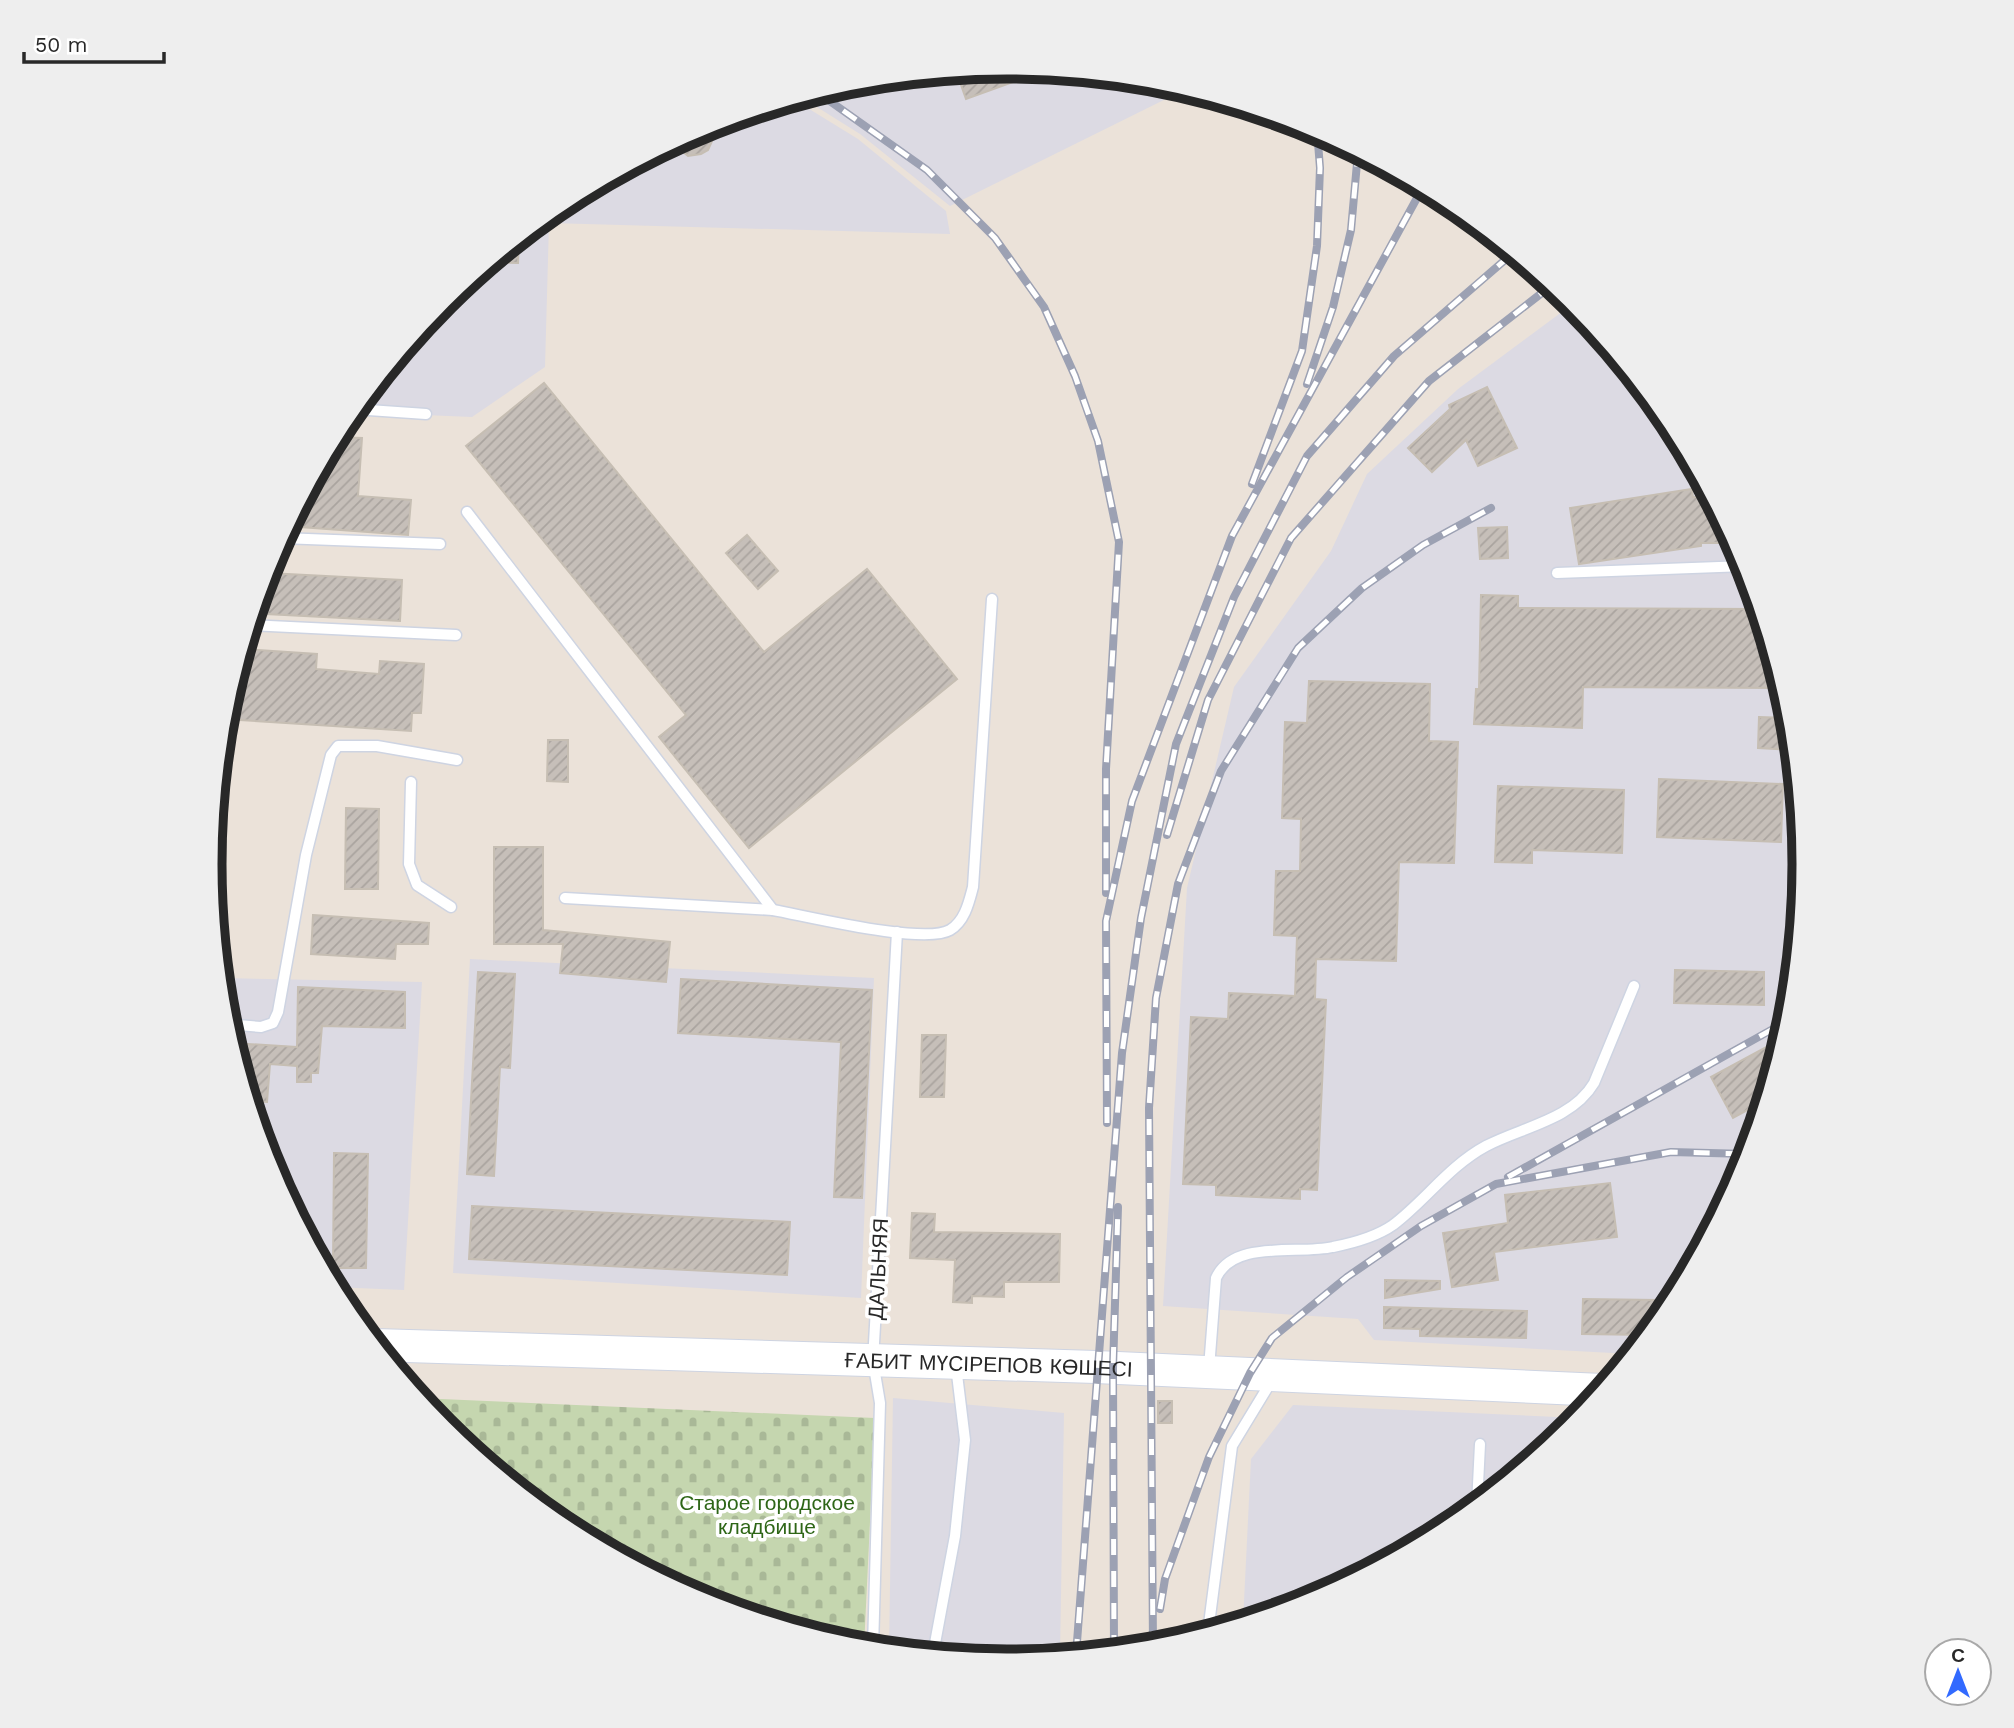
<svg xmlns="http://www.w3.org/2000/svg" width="2014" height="1728" font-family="'Work Sans',sans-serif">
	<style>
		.industrial { fill: #dcdae3 }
		.cemetery { fill: url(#cemetery-stones) }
		.building { fill: url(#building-hatch); stroke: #c6beb3; stroke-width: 2 }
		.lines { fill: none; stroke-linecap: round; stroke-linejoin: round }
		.service-casing { stroke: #ced4e2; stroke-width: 13 }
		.secondary-casing { stroke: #ced4e2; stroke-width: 34 }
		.service { stroke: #fff; stroke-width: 10 }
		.secondary { stroke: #fff; stroke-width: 32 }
		.rail-casing { stroke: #9ca1b3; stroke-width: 8 }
		.rail { stroke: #fff; stroke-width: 5; stroke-dasharray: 16; stroke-linecap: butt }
		.labels { text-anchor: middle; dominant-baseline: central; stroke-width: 7; stroke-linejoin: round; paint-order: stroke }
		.street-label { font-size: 21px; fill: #282828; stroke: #fff }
		.park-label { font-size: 21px; fill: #2e6617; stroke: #fff }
		.rim { fill: none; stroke: #282828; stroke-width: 9 }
	</style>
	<defs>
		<pattern id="cemetery-stones" width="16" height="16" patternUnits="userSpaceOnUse" patternTransform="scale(1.75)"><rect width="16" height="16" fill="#c5d6af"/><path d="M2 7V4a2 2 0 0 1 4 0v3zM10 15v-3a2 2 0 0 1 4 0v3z" fill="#a9b897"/></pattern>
		<pattern id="building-hatch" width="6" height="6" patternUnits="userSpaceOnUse" patternTransform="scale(1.75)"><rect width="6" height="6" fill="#c6bfb9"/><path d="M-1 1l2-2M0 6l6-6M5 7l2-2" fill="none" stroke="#aaa49f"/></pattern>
	</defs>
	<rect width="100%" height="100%" fill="#ebe2d9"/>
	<g class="industrial">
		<path d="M1007,67L1163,82L1186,89L950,206L860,134L801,97L852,82Z"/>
		<path d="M793,99L858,139L946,211L950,234L549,223L545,367L472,417L352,412L443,300L564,201L702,127Z"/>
		<path d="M1574,303L1670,421L1744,559L1789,709L1804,864L1789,1020L1744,1170L1670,1307L1631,1354L1374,1340L1358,1319L1163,1306L1187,888L1234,687L1331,551L1367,474L1458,389Z"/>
		<path d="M470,959L874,978L861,1298L453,1273Z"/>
		<path d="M221,978L422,982L404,1290L333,1287L270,1169L225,1019Z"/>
		<path d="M893,1398L1064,1413L1060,1656L1007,1661L889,1650Z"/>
		<path d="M1293,1405L1579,1418L1450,1527L1312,1601L1243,1622L1251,1459Z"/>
	</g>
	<path class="cemetery" d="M418,1398L875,1418L864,1647L701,1601L564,1527L443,1428Z"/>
	<g class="building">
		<path d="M1007,66L1046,70L966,99L960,82Z"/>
		<path d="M710,125L713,139L708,150L701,154L688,156L672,143Z"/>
		<path d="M519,238L518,263L490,262Z"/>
		<path d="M544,383L764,652L867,569L957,679L749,848L659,737L686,715L466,446Z"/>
		<path d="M1487,387L1517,448L1478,466L1466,440L1432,472L1408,448L1450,409L1449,405Z"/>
		<path d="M336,437L362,438L358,496L411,500L408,535L287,526Z"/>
		<path d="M1692,489L1693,497H1711L1735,543H1701V546L1579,564L1570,508Z"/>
		<path d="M1507,527L1508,558L1480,559L1478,528Z"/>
		<path d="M747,535L778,571L758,589L726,553Z"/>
		<path d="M268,573L402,580L400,621L266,614Z"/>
		<path d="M1481,595L1518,596V608L1759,609L1783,688L1583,687L1582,728L1474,724L1476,689H1479Z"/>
		<path d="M243,649L317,654L316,669L379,674L380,661L424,664L421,713H412L411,731L224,719Z"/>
		<path d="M1309,681L1430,684L1429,741L1458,742L1454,863L1399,862L1396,961L1316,959L1315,999L1326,1000L1317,1190L1300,1189V1199L1216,1195V1185L1183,1184L1191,1017L1228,1019L1229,993L1295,996L1297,936L1274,935L1276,871H1300L1301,819L1282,818L1285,722L1307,723Z"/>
		<path d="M1759,717L1790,718L1793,750L1758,748Z"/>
		<path d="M548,740H568V782L547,781Z"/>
		<path d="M1659,779L1783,784L1781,842L1657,837Z"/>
		<path d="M1498,786L1624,790L1622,853L1532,850V863L1495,862Z"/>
		<path d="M346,808L379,809L378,889H345Z"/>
		<path d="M494,847H543V930L670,942L666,982L560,973L563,944H494Z"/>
		<path d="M313,915L429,923L428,944H396L395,959L311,954Z"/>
		<path d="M1675,970L1764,972V1005L1674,1003Z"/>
		<path d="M478,972L515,974L510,1068L500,1067L494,1176L467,1174Z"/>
		<path d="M681,979L872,990L862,1198L834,1197L841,1042L678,1033Z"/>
		<path d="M298,987L405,992V1028L322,1026L318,1073H311V1082H297V1066L270,1064L267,1102L250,1101L232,1043L297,1047Z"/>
		<path d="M922,1035H946L944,1097H920Z"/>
		<path d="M1783,1038L1764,1101L1733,1118L1711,1077Z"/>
		<path d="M334,1153L368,1154L366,1268H333Z"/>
		<path d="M1610,1183L1617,1237L1494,1252L1498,1280L1452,1287L1443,1233L1508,1223L1505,1195Z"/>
		<path d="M472,1206L790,1222L787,1275L469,1259Z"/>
		<path d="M912,1213L935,1214L934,1232L1060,1234L1059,1282H1004V1297L972,1296V1303L953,1302L955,1260L910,1258Z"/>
		<path d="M1385,1280L1440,1281V1289L1385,1298Z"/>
		<path d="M1583,1299L1657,1300L1656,1324L1647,1335L1582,1334Z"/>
		<path d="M1384,1307L1527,1311L1526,1338L1420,1336V1329L1384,1328Z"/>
		<rect x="1158" y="1401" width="14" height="22"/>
	</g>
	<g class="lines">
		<g class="service-casing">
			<g id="service">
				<path d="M354,409L426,414"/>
				<path d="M467,512L773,910C807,916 924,945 950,930C965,921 969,902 973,887L992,599"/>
				<path d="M281,538L440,544"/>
				<path d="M1557,573L1746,566"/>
				<path d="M250,625L456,635"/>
				<path d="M411,782L409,864L417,885L451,907"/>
				<path d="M565,898L773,910"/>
				<path d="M226,1024L261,1027L273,1023L278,1012L306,855L331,755L338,746H377L457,760"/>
				<path d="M1209,1368L1216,1278C1234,1239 1298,1255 1333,1247C1353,1243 1376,1237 1393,1225C1425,1201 1449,1166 1486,1146C1522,1127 1572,1120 1594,1083L1634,986"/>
				<path d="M1477,1505L1480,1444"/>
				<path d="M1208,1632L1232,1446L1272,1380"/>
				<path d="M873,1648L880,1403L873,1361L897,932"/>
				<path d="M933,1654L955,1536L965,1440L956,1366"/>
			</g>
		</g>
		<g class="secondary-casing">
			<g id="secondary">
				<path id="s1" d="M375,1345L1096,1367L1602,1390"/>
			</g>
		</g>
		<use href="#service" class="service"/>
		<use href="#secondary" class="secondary"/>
		<g class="rail-casing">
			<g id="rail">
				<path d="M817,92L927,170L995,238L1044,307L1075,376L1098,441L1119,542L1106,769V893"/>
				<path d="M1307,384L1333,307L1351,230L1358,152"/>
				<path d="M1252,484L1302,351L1317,246L1320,168L1317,130"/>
				<path d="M1167,835L1208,700L1291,538L1429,381L1552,285"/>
				<path d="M1107,1123L1106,921L1132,801L1232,536L1423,187"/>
				<path d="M1508,1177L1789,1020"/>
				<path d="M1160,1609L1165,1579L1209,1457L1250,1373L1272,1338L1347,1277L1421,1226L1496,1184L1671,1152L1748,1154"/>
				<path d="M1153,1647L1149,1108L1156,998L1178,884L1221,771L1298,648L1362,588L1423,545L1491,508"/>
				<path d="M1114,1651L1113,1368L1118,1207"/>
				<path d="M1076,1655L1122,1053L1141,918L1176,744L1234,597L1307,456L1394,356L1513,253"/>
			</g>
		</g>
		<use href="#rail" class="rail"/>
	</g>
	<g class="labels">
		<g class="street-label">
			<text transform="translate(878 1269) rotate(-87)">ДАЛЬНЯЯ</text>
			<text stroke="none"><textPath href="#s1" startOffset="614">ҒАБИТ МҮСІРЕПОВ КӨШЕСІ</textPath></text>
		</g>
		<g class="park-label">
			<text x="767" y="1502">Старое городское<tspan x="767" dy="24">кладбище</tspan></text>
		</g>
	</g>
	<path d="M0 0H2014V1728H0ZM222 864a785 785 0 1 1 1570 0a785 785 0 1 1-1570 0Z" fill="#eee" fill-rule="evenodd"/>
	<path class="rim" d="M222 864a785 785 0 1 1 1570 0a785 785 0 1 1-1570 0Z"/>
	<g transform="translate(1958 1672)"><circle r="33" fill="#ffffff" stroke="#a9a9a9" stroke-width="2"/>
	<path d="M0-5L12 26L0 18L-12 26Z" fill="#326aff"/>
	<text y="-10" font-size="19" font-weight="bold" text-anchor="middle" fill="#282828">С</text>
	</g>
	<path d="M24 52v10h140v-10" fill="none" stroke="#282828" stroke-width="3.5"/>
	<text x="35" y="52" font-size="21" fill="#282828" stroke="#ffffff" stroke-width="5" paint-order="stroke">50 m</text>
</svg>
